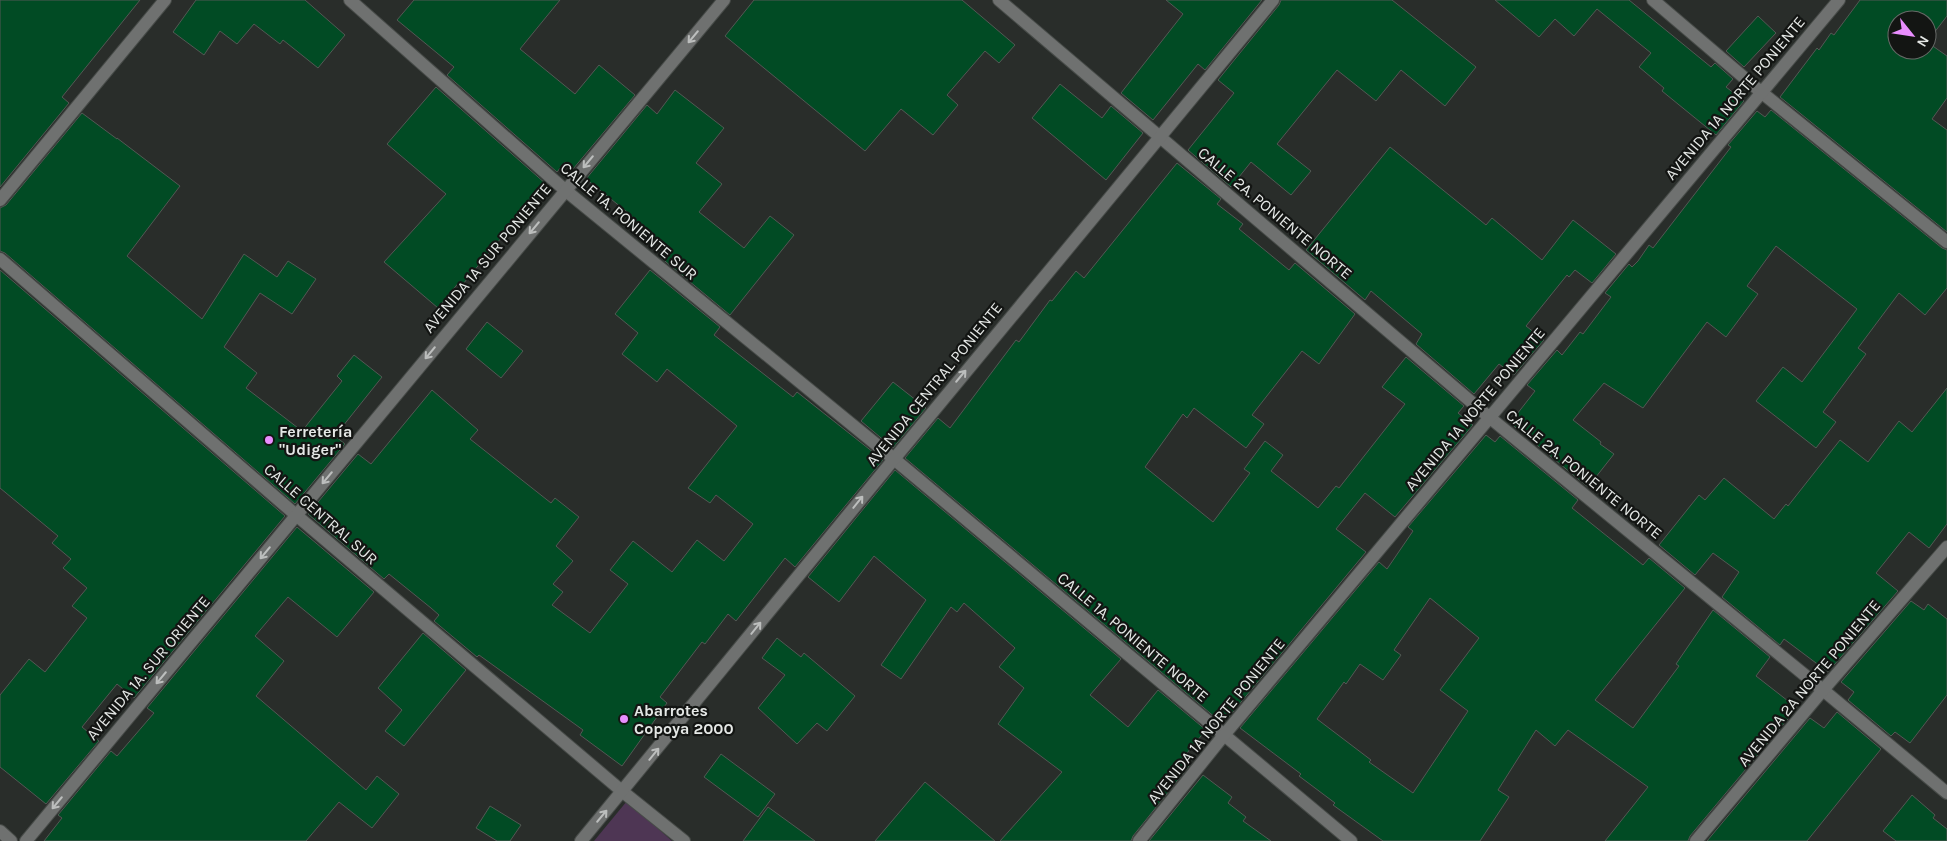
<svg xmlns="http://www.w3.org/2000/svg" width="1947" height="841" font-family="Karla,sans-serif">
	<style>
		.green { fill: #4e3654 }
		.building { fill: #014b24; stroke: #535854; fill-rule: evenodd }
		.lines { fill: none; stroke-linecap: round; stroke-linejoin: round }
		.minor-casing { stroke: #474b48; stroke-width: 14 }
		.minor { stroke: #6f7170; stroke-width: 12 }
		.oneway { stroke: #bcbebd }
		.poi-dot { fill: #e98efe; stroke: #131513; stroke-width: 2 }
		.labels { text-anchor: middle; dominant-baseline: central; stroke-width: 4.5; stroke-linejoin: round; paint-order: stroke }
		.street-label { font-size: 16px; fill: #e5e8e6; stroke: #131513 }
		.poi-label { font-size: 16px; font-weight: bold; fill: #e5e8e6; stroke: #131513; text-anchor: start }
	</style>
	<rect width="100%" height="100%" fill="#292d2a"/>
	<path class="green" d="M627,801L672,841H594Z"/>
	<g class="building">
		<path d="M0,0H140L62,97L69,103L0,187Z"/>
		<path d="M196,0H305L345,35L318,68L283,40L280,44L254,24L237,44L220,31L204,55L173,32Z"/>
		<path d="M414,0H560L520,49L575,94L599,65L635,95L573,169L565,162L557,172L447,75L454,67L397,20Z"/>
		<path d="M754,0H962L1015,45L999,63L985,51L947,95L958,105L933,135L901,109L865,151L725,36Z"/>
		<path d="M1166,0H1262L1205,70L1198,64L1153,120L1121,93L1183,14Z"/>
		<path d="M1281,0H1392L1476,67L1445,106L1401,70L1376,101L1337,70L1277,144L1311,171L1291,195L1251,162L1231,187L1188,150L1234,93L1218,80L1279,5Z"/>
		<path d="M1495,0H1629L1711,67L1715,63L1733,79L1726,87L1744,101L1716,135L1662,91L1664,88L1639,67L1651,53L1597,9L1574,36L1555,19L1539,37Z"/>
		<path d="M1860,0H1947V16L1927,42L1947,56V98L1932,119L1947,130V232L1780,97L1817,48L1819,50L1831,33L1834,35ZM1897,20H1927V50H1897Z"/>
		<path d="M1758,16L1776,33L1744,67L1726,51Z"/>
		<path d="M1060,84L1102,118L1111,106L1143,133L1106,180L1032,118Z"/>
		<path d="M436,87L546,184L463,284L460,281L438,308L384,262L446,194L387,144Z"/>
		<path d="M675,90L724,128L696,163L722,184L699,212L744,248L770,216L794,235L730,315L660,257L667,249L630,219L632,216L586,179L647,105L657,114Z"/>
		<path d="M1771,110L1942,248L1947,250V288L1925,315L1899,293L1858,348L1866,354L1823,412L1836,422L1816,448L1756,401L1783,367L1802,382L1857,309L1776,246L1747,286L1758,294L1726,337L1707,322L1643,408L1604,383L1573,420L1601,442L1600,444L1614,454L1588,487L1510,423L1535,391L1527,385L1557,350L1562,355L1580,332L1583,334L1611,297L1605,293L1629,264L1632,267L1638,261L1649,245L1653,248L1731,147L1728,145L1757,111L1765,117Z"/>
		<path d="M82,113L117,139V138L180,186L127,256L202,319L244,254L277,277L288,261L316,279L292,314L260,293L224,347L257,373L246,388L302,431L342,381L337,376L354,355L382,377L335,436L345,444L295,504L5,253L0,251V208L6,205Z"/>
		<path d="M1390,147L1486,225L1492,218L1542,260L1573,220L1616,254L1592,283L1575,270L1569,277L1567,275L1526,326L1544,340L1514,375L1499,364L1474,394L1416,344L1422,334L1371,291L1365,300L1306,250Z"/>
		<path d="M1177,163L1221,199L1217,204L1243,224L1239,229L1289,270L1295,263L1355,314L1319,364L1302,351L1252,415L1264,424L1246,448L1194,408L1187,418L1183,414L1145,467L1213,522L1250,473L1244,469L1265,441L1283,455L1271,471L1318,508L1336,486L1339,488L1405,404L1382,387L1406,357L1464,406L1458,413L1473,425L1395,517L1365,493L1336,529L1366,552L1227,719L1220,713L1216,718L905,458L938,418L950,428L1016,340L1019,342L1050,300L1052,301L1076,271L1084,278Z"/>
		<path d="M0,270L285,516L134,698L117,684L82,727L99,741L46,804L0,767V695L29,659L45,672L87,618L72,606L87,588L63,568L71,559L52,543L58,536L0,488Z"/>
		<path d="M650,270L720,327L714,335L793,397L797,392L883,460L795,567L785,558L736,621L728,614L705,644L702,642L660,697L667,703L622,766L580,735L583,730L479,655L477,657L434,621L439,615L431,608L389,574L384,579L308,514L358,454L371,464L432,390L478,430L470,439L551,503L555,498L579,517L556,546L573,561L553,584L563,592L552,605L590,633L628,584L610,570L633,541L672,572L697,540L724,561L753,524L716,495L710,503L688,488L737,426L667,369L657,382L622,354L638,333L615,314Z"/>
		<path d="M487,322L523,351L501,378L466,349Z"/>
		<path d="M893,382L926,408L893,448L861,421Z"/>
		<path d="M1947,388V524L1929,548L1909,532L1876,573L1898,591L1828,672L1784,639L1780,645L1722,597L1739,572L1713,553L1695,575L1659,545L1699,495L1705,500L1724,478L1774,519L1786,504L1788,506L1840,440L1868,462L1899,421L1912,432Z"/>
		<path d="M1486,435L1495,442L1500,436L1578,500L1572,508L1643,565L1649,558L1685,588L1595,700L1633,728L1679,666L1676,664L1713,610L1770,657L1756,676L1797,708L1690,836L1688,841H1605L1648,787L1568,730L1555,746L1536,730L1498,790L1509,797L1480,841H1383L1333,805L1335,803L1299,776L1301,774L1240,728L1379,562L1387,569L1413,531L1408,527ZM1430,598L1479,638L1440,690L1468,711L1413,793L1369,762L1371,760L1317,719L1344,682L1346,684L1360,664L1383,680L1401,655L1394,650Z"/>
		<path d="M895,470L1121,659L1090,695L1128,727L1158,690L1206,730L1182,759L1190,765L1133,836L1131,841H1000L1062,772L998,724L1024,688L999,667L1015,648L964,603L957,612L951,607L901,679L881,665L926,600L874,556L839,602L808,577Z"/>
		<path d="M297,527L374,592L337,637L288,597L255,636L284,661L256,696L366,790L377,776L399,794L372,828L339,802L306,841H44L62,818L58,815L111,751L117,756L154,713L147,708Z"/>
		<path d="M1911,601L1924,610L1928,604L1947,619V695L1910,743L1895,732L1891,736L1848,700L1854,692L1841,682Z"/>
		<path d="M423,633L466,670L404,746L385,731L402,710L378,688Z"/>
		<path d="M777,638L801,657L804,653L855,696L827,731L817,723L797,744L758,708L785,675L762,658Z"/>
		<path d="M1837,712L1881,749L1807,841H1707L1810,718L1824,728Z"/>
		<path d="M721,754L775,794L758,817L704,777Z"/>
		<path d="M1203,775L1232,797L1228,803L1246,817L1243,821L1271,841H1149Z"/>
		<path d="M925,782L995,841H875Z"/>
		<path d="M1912,795L1935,815L1933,818L1947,829V841H1896L1883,831Z"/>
		<path d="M490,806L521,825L510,841H497L476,828Z"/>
		<path d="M768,807L815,841H743Z"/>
	</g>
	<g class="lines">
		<g class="minor-casing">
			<g id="minor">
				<path d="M350,0L565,190L894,459L1351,841"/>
				<path d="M999,0L1489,417L1823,690L1947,793"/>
				<path d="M1653,0L1761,92L1947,242"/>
				<path d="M0,200L165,0"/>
				<path d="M0,259L296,515L623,792L684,841"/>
				<path d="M0,831L11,841"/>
				<path d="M26,841L724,0"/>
				<path d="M581,841L894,459L1273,0"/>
				<path d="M1139,841L1224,735L1839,0"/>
				<path d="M1696,841L1823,690L1947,547"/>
			</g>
		</g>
		<use href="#minor" class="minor"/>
	</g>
	<defs><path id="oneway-shaft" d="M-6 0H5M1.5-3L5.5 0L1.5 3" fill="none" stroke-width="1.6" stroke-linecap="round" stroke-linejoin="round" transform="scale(1.25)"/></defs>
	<g class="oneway">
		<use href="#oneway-shaft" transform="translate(693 37) rotate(130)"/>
		<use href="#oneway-shaft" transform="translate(588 162) rotate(130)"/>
		<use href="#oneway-shaft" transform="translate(534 228) rotate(130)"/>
		<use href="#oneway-shaft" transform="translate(430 353) rotate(130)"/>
		<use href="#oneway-shaft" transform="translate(961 376) rotate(-50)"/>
		<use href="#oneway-shaft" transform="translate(327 478) rotate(130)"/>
		<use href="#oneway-shaft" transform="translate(858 502) rotate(-51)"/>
		<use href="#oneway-shaft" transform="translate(265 553) rotate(130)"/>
		<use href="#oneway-shaft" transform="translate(756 628) rotate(-51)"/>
		<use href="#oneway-shaft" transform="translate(161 678) rotate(130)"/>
		<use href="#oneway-shaft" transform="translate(654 754) rotate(-51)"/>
		<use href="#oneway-shaft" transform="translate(57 803) rotate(130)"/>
		<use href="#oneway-shaft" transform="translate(602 816) rotate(-50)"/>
	</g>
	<g class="poi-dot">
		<circle cx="269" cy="440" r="5"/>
		<circle cx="624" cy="719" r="5"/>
	</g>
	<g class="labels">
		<g class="street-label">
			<text transform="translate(1735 98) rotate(-50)">AVENIDA 1A NORTE PONIENTE</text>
			<text transform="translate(1275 213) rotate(40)">CALLE 2A. PONIENTE NORTE</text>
			<text transform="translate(629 221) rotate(40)">CALLE 1A. PONIENTE SUR</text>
			<text transform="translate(487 258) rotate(-50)">AVENIDA 1A SUR PONIENTE</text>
			<text transform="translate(934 384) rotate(-51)">AVENIDA CENTRAL PONIENTE</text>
			<text transform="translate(1475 409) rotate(-50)">AVENIDA 1A NORTE PONIENTE</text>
			<text transform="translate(1584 474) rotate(39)">CALLE 2A. PONIENTE NORTE</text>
			<text transform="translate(321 514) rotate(41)">CALLE CENTRAL SUR</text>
			<text transform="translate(1133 637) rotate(40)">CALLE 1A. PONIENTE NORTE</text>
			<text transform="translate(148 668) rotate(-50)">AVENIDA 1A. SUR ORIENTE</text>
			<text transform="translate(1809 683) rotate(-50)">AVENIDA 2A NORTE PONIENTE</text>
			<text transform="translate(1216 721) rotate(-51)">AVENIDA 1A NORTE PONIENTE</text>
		</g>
		<g class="poi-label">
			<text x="279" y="431">Ferretería<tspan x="279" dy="18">"Udiger"</tspan></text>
			<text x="634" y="710">Abarrotes<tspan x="634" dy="18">Copoya 2000</tspan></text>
		</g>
	</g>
	<g transform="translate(1912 35) rotate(120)"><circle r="24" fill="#131513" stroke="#676967"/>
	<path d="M0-4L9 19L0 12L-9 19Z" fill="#e98efe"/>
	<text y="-8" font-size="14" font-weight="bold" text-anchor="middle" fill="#e5e8e6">N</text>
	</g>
</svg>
